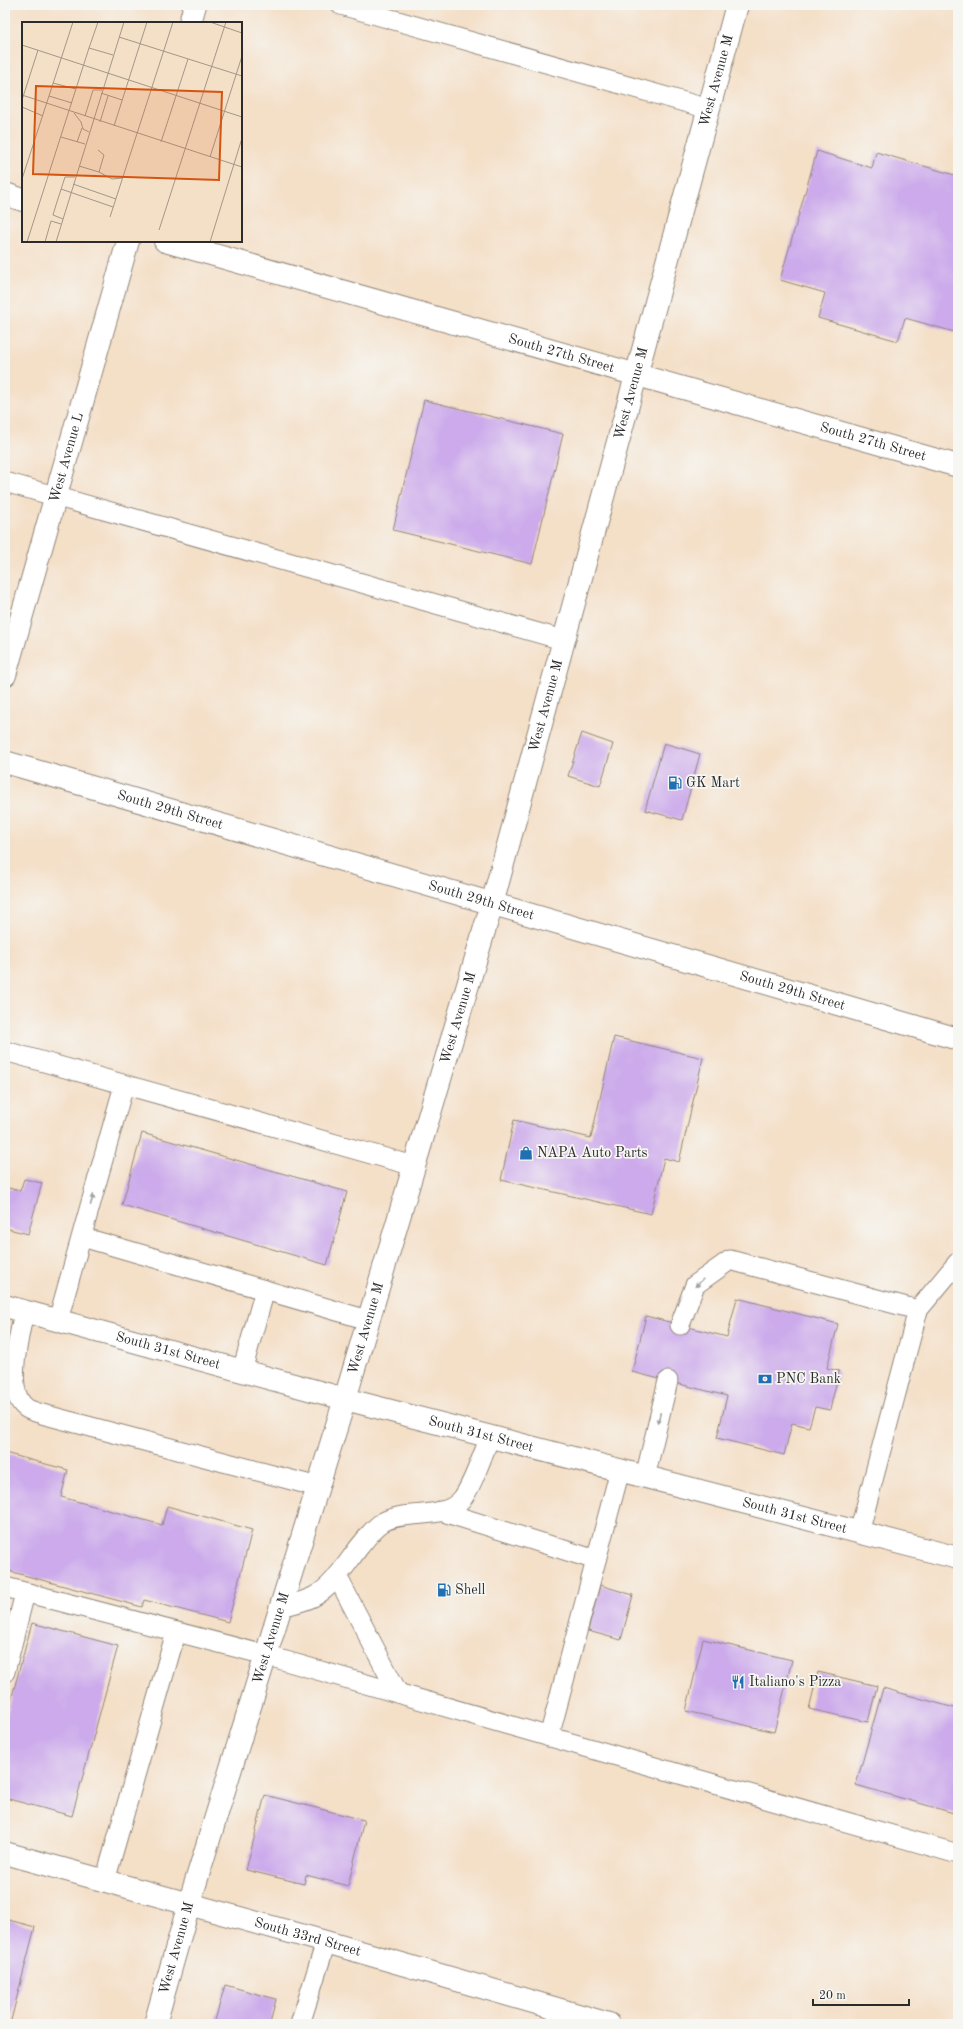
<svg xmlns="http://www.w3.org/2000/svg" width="963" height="2029" font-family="'Old Standard TT',serif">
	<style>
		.building { fill: #ccaaeb }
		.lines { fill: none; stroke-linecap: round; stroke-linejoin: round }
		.service-casing { stroke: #908579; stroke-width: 21 }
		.minor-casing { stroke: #908579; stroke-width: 24 }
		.tertiary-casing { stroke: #908579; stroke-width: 24 }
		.secondary-casing { stroke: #908579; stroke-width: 24 }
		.service { stroke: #fff; stroke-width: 19 }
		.minor { stroke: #fff; stroke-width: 22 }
		.tertiary { stroke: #fff; stroke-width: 22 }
		.secondary { stroke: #fff; stroke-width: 22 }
		.oneway { fill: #a0a0a0 }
		.labels { text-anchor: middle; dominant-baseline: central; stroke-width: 3.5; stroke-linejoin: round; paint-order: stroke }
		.street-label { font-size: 14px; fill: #2b2b2b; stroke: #f6f6f2 }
		.poi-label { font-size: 14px; fill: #2b2b2b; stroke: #f6f6f2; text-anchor: start }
		.inset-road { fill: none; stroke: #a49789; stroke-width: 1 }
		.view { fill: #d5540f; fill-opacity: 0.15; stroke: #d5540f; stroke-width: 2 }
		.inset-edge { fill: none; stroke: #2b2b2b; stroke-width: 2 }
	</style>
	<rect width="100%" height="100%" fill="#f6f6f2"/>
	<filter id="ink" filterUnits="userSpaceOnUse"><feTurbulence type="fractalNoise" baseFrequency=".025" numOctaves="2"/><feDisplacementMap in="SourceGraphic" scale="8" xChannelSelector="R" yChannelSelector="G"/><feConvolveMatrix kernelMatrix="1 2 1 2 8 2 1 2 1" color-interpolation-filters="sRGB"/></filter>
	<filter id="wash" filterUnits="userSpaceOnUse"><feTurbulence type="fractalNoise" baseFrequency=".012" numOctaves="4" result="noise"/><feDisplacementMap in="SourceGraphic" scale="16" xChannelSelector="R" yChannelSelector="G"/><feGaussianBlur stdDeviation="0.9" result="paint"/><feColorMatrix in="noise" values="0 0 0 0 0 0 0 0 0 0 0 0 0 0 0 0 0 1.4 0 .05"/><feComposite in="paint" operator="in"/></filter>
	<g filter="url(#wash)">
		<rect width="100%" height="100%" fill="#f4dfc7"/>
		<g id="blocks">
			<g class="building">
				<path d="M817,151L872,168L876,152L958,176V333L905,318L898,341L818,318L825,293L780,280Z"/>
				<path d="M424,400L563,434L532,564L393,530Z"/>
				<path d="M582,733L613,744L600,786L568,776Z"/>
				<path d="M664,743L700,754L682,820L645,810Z"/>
				<path d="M614,1037L703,1058L679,1162L664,1158L651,1214L501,1180L514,1120L591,1138Z"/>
				<path d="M142,1133L347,1192L327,1265L122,1205Z"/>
				<path d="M24,1179L42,1183L28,1234L5,1228V1187L20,1191Z"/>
				<path d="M737,1298L838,1324L827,1368L839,1371L830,1410L815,1407L809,1427L792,1423L784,1455L717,1438L727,1396L632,1372L646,1316L727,1337Z"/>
				<path d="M5,1453L68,1470L61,1497L162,1525L167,1506L252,1530L228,1622L144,1600L142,1607L5,1570Z"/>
				<path d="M600,1585L633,1595L621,1640L588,1631Z"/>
				<path d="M32,1623L118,1646L72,1816L5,1798V1722Z"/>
				<path d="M703,1639L792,1660L774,1732L686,1711Z"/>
				<path d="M818,1672L877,1686L868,1722L809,1709Z"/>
				<path d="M883,1688L958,1709L957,1814L856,1785Z"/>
				<path d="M265,1795L364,1820L348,1886L306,1875L304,1884L246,1870Z"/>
				<path d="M5,1919L35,1927L10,2024H5Z"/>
				<path d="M225,1985L276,1999L270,2024H214Z"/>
			</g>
		</g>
	</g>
	<g filter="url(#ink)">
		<use href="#blocks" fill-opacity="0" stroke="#908579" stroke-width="1"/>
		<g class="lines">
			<g class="service-casing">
				<g id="service">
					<path d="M341,5L709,109"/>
					<path d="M5,482L563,640"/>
					<path d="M5,1051L414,1166"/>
					<path d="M82,1237L368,1320"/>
					<path d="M918,1310L958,1262"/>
					<path d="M24,1311C20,1335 4,1390 25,1407C29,1411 37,1412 42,1414L318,1487"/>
					<path d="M58,1320L124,1085"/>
					<path d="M680,1325L695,1285L730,1260L918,1310L859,1533"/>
					<path d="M242,1371L265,1290"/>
					<path d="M645,1477L668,1381"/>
					<path d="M440,1511L596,1560"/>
					<path d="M337,1576L398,1693"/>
					<path d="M5,1587L265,1655L958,1854"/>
					<path d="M281,1607C291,1604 303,1602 313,1597C333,1587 346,1564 360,1546C367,1538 373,1528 383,1522C406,1509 443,1521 461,1500C472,1488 483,1453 490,1437"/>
					<path d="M5,1672L25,1593"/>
					<path d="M549,1737L620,1470"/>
					<path d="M105,1881L176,1632"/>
					<path d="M300,2024L326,1942"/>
				</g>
			</g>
			<g class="minor-casing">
				<g id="minor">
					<path d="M190,23L195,5"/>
					<path d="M5,194L23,200"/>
					<path id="s1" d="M165,241L958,466"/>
					<path id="s2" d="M5,675L128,241"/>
					<path id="s3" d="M5,762L958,1039"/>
					<path id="s4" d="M5,1853L326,1942L609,2024"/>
				</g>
			</g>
			<g class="tertiary-casing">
				<g id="tertiary">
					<path id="s5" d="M155,2024L189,1904L345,1399L492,904L737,5"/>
				</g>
			</g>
			<g class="secondary-casing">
				<g id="secondary">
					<path id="s6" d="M5,1306L345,1399L958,1558"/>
				</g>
			</g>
			<use href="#service" class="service"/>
			<use href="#minor" class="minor"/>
			<use href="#tertiary" class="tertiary"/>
			<use href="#secondary" class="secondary"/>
		</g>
		<defs><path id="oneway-solid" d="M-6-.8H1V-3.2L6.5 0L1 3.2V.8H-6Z"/></defs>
		<g class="oneway">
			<use href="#oneway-solid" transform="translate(92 1200) rotate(-74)"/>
			<use href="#oneway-solid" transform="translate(699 1283) rotate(135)"/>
			<use href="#oneway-solid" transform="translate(659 1418) rotate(104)"/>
		</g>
	</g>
	<defs>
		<g id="fuel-bare" transform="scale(1.08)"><path d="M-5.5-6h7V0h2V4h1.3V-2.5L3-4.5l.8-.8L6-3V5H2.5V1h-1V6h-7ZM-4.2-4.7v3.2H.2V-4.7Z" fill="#1f6fb2" stroke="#f6f6f2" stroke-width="2.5" paint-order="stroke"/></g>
		<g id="shop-bare" transform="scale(1.08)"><path d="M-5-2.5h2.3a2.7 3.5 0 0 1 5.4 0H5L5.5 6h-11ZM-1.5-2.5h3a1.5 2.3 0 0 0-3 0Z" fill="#1f6fb2" stroke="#f6f6f2" stroke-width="2.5" paint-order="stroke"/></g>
		<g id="bank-bare" transform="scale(1.08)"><path d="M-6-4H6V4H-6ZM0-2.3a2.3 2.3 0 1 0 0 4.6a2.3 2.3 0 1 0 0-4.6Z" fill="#1f6fb2" stroke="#f6f6f2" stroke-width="2.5" paint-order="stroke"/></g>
		<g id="restaurant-bare" transform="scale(1.08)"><path d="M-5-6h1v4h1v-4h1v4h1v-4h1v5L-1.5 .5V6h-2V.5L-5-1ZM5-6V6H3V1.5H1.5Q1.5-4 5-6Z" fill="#1f6fb2" stroke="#f6f6f2" stroke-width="2.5" paint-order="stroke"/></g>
	</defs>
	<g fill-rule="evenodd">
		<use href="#fuel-bare" x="675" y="783"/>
		<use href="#shop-bare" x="526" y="1153"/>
		<use href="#bank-bare" x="765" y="1379"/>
		<use href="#fuel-bare" x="444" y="1590"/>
		<use href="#restaurant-bare" x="738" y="1682"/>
	</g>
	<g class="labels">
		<g class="street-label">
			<text stroke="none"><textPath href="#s5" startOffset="2023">West Avenue M</textPath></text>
			<text stroke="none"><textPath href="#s1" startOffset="412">South 27th Street</textPath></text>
			<text stroke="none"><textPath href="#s5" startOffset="1699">West Avenue M</textPath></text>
			<text stroke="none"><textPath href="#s1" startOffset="736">South 27th Street</textPath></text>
			<text stroke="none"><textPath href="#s2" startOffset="226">West Avenue L</textPath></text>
			<text stroke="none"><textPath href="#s5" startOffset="1375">West Avenue M</textPath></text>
			<text stroke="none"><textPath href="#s3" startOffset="172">South 29th Street</textPath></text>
			<text stroke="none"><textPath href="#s3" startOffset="496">South 29th Street</textPath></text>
			<text stroke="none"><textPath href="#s3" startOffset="820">South 29th Street</textPath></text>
			<text stroke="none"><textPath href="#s5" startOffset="1051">West Avenue M</textPath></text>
			<text stroke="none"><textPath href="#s5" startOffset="727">West Avenue M</textPath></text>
			<text stroke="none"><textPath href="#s6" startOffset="169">South 31st Street</textPath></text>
			<text stroke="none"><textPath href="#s6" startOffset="493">South 31st Street</textPath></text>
			<text stroke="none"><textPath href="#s6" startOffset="817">South 31st Street</textPath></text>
			<text stroke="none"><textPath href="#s5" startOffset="403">West Avenue M</textPath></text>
			<text stroke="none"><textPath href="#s4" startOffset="314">South 33rd Street</textPath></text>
			<text stroke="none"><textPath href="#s5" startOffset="79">West Avenue M</textPath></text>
		</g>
		<g class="poi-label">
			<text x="686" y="783">GK Mart</text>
			<text x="537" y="1153">NAPA Auto Parts</text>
			<text x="776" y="1379">PNC Bank</text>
			<text x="455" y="1590">Shell</text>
			<text x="749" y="1682">Italiano's Pizza</text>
		</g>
	</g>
	<g transform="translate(22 22)">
		<rect width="220" height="220" fill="#f4dfc7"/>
		<path class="inset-road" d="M188,0L220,11M97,15L220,54M0,23L220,95M67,26L76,0M31,61L54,67M79,71L100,78M0,73L220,145M27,74L50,81M0,78L16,28M0,85L21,94M52,91L59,100L61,107L67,110M63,94L71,68H80M78,100L86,74M92,104L125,0M39,115L63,122M55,120L60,106M139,120L166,37M188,135L220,34M57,144L77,150L82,133L76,128M77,150L90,157L101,156M0,157L51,0M51,162L94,177M39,167L91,185M88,195L151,0M41,197L31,193L34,183L43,155H53M137,208L204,0M5,220L67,26L91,33M23,220L29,199L39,202M34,220L102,0M188,220L220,116"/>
		<path class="view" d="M14,64L200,70L197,158L11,152Z"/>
		<rect width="220" height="220" class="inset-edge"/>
	</g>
	<rect width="963" height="2029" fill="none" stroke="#f6f6f2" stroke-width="20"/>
	<path d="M813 1999v6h96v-6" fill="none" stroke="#2b2b2b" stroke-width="2"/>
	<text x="819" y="1999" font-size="12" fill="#2b2b2b" stroke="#f6f6f2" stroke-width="3" paint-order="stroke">20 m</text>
</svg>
